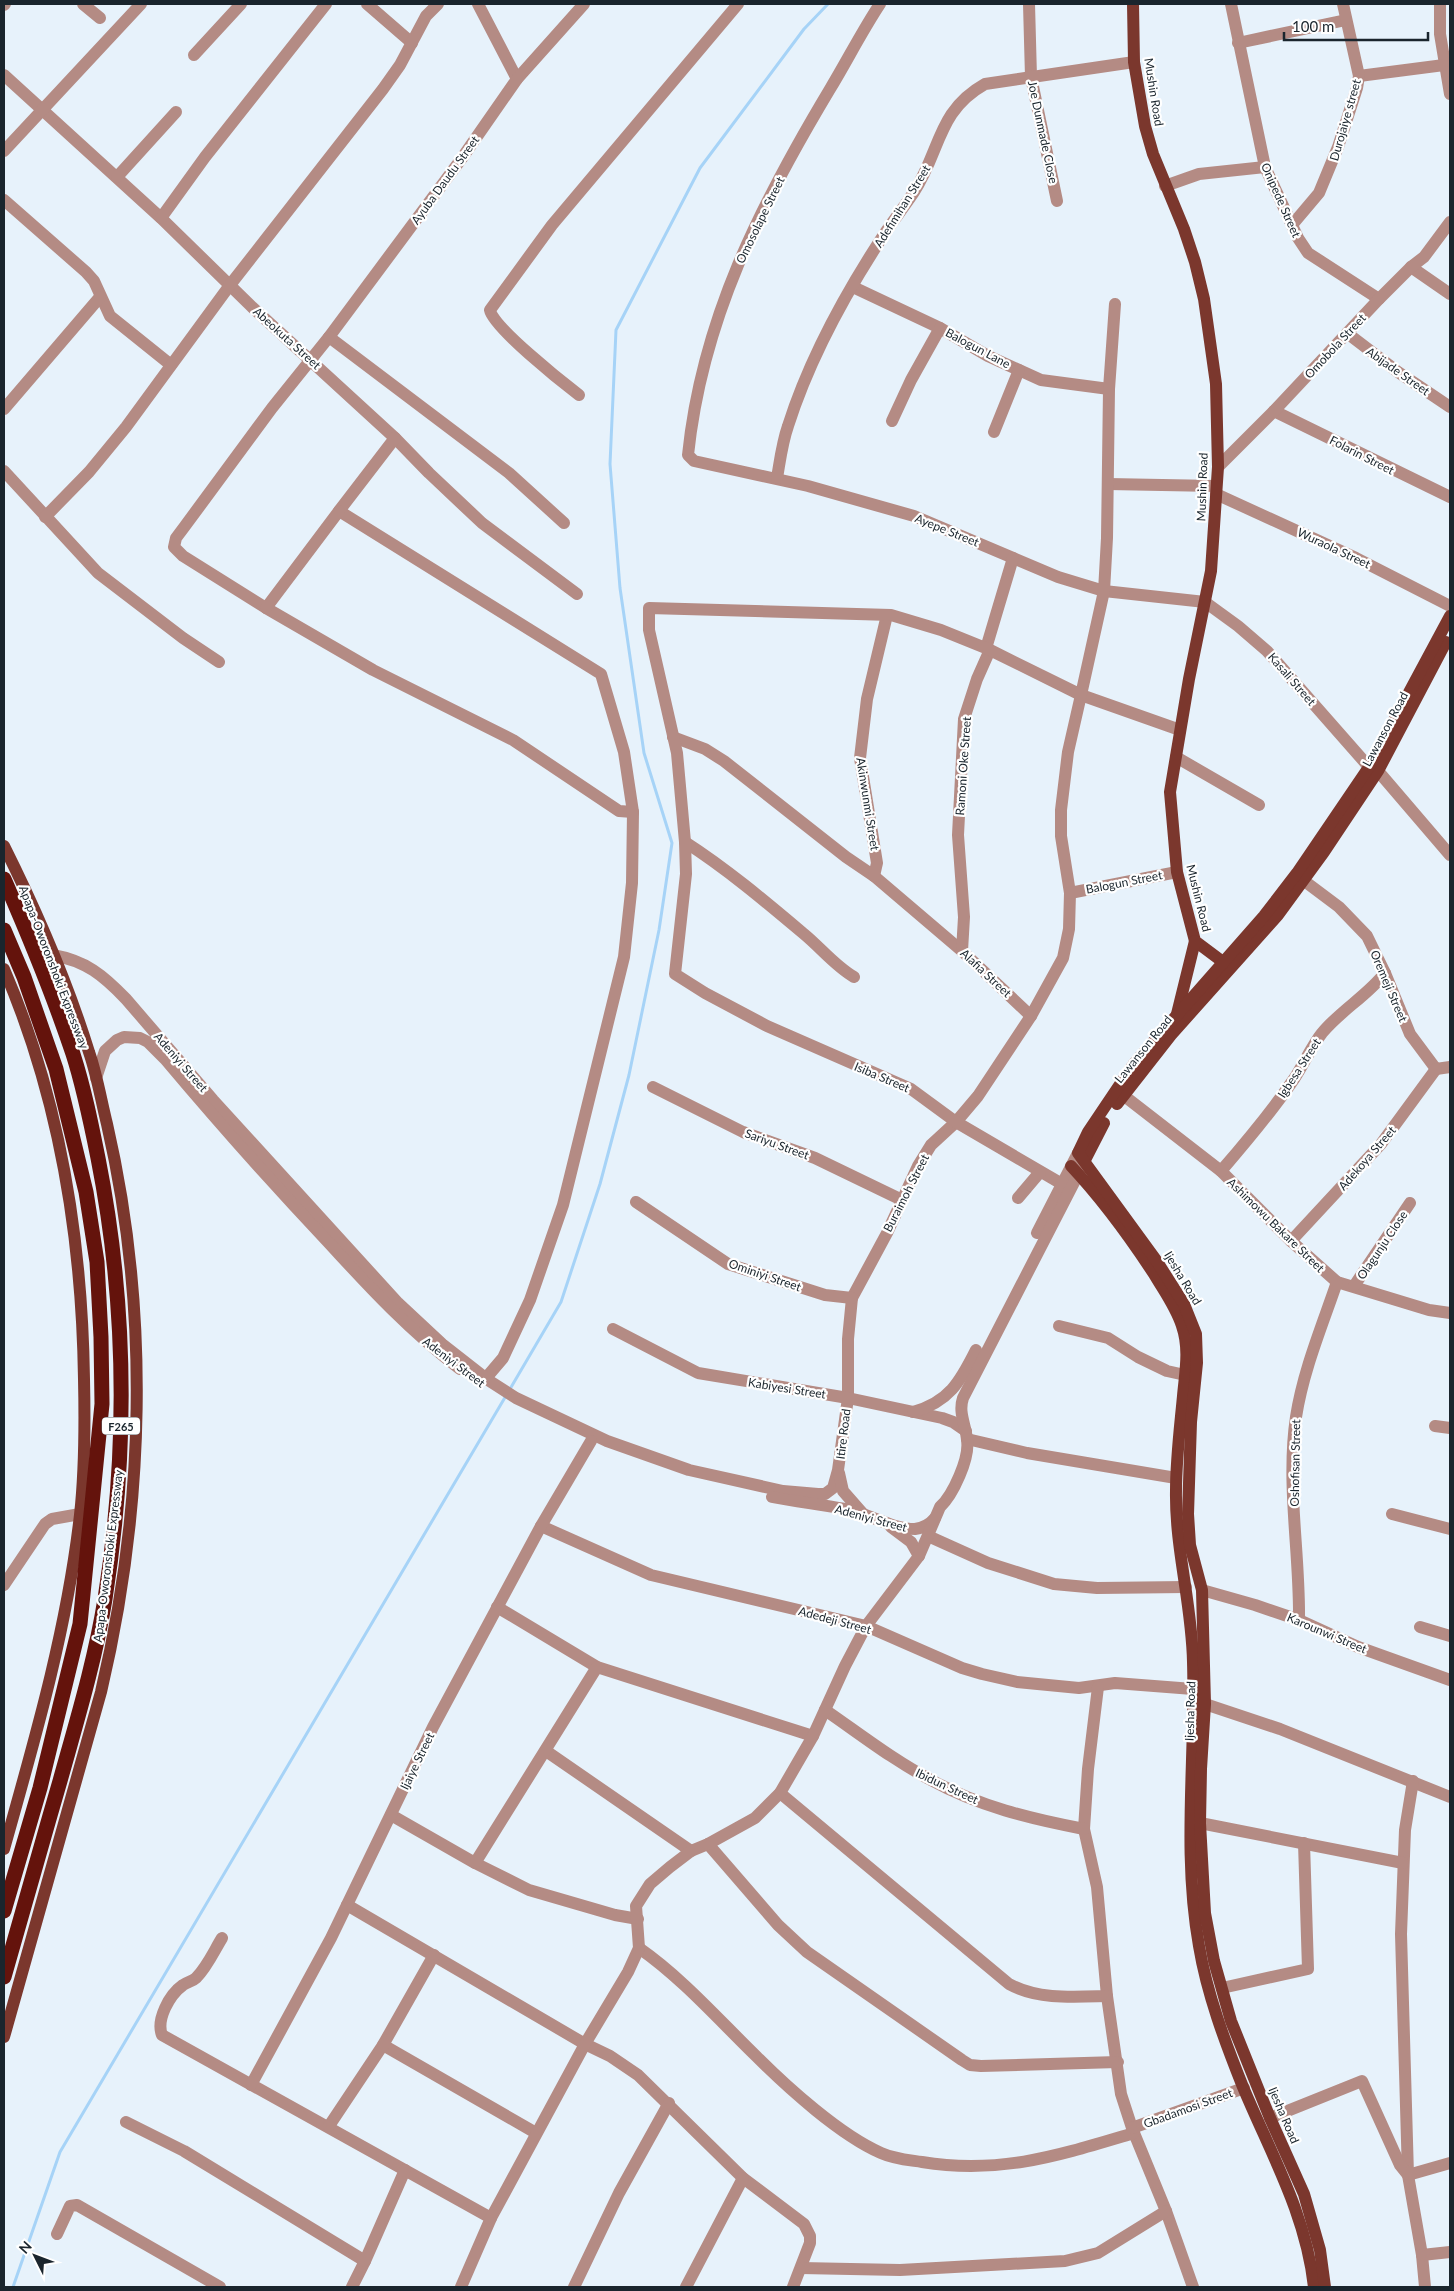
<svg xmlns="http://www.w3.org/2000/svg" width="1454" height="2291" font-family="Lato,sans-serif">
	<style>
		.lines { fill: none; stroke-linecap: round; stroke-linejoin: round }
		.stream { stroke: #a6d3f7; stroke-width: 3 }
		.minor { stroke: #b48b84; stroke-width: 12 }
		.major { stroke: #7b372d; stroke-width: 12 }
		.highway { stroke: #64130c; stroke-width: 15 }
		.labels { text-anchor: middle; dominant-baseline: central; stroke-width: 4.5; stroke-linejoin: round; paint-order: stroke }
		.shield { fill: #fff; stroke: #5f666c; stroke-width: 1 }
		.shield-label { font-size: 11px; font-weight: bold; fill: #1a252d }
		.street-label { font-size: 12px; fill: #1a252d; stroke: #fff }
	</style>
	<rect width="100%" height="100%" fill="#e7f2fb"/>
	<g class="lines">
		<g class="stream">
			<path d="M510,1389L561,1302L600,1184L629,1075L659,930L672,843L644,753L620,588L610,464L616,330L700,168L804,29L828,4"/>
			<path d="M13,2287L60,2152L507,1394"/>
		</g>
		<g class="minor">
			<path d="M83,4L100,18"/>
			<path d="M367,4L412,43"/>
			<path d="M478,4L517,79"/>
			<path d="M584,4L517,79L462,158L329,337L272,408L185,526L176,538L174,547L183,556L266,608L373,670L513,740L619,811L633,812"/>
			<path d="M880,4C862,31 847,61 830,89C761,204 702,319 688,455L694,461L808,486L914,516L1058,577L1104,591L1205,602L1238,626L1267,651L1369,767"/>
			<path d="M1029,4L1031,77L1057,201"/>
			<path d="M1231,4L1265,167L1298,238L1308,253L1379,299"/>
			<path d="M1440,4V34L1450,94"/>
			<path d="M4,5L5,4"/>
			<path d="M1238,43L1346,20"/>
			<path d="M194,55L241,4"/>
			<path d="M4,75L161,218L252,307L395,438L429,473L482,523L577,594"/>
			<path d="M1359,76L1444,65"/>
			<path d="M4,151L141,4"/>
			<path d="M117,177L176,112"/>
			<path d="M1165,186L1199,174L1265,167"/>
			<path d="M4,200L86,272L94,281L110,316L171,365"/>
			<path d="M161,218L205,157L326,4"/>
			<path d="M1292,225L1319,193L1338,147L1357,88L1359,76L1343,4"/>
			<path d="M1411,267L1450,294"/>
			<path d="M853,287L940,328L988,356L1041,380L1109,389"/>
			<path d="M1347,333L1398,372L1450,407"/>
			<path d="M329,337L509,473L564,523"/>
			<path d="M579,395C562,382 493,327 490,310L552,225L738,4"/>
			<path d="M4,409L100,297"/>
			<path d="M1274,411L1450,497"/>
			<path d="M892,421L911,380L940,328"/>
			<path d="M994,432L1019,370"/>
			<path d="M395,438L339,511L601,674L624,752L633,812L632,883L624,957L563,1205L530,1300L503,1358L486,1378"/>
			<path d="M1218,467L1274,411L1379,299L1411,267L1424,257L1450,222"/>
			<path d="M4,471L98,573L183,638L219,662"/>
			<path d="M777,478C780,461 782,443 788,426C809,360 845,294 883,236C893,221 904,207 914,192C941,150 937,111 985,84L1134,62"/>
			<path d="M1108,484L1216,486"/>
			<path d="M1216,494L1356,558L1450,606"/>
			<path d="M45,517L89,472L126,427L230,285L383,89L400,65L426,16L438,4"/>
			<path d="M266,608L339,511"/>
			<path d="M673,737L705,749L724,761L846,857L874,876L962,951L1031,1016L1063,958L1069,929L1070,893L1061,836V810L1068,752L1081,695L1180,730"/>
			<path d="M1176,757L1259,805"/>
			<path d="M1378,771L1450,855"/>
			<path d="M685,842C727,869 766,902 804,934C821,948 835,966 854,977"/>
			<path d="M874,876L877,863L860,758L867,699L887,615"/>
			<path d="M1303,880L1339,907L1367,936L1385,973L1410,1034L1436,1069L1450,1067"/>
			<path d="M1070,893L1177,872"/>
			<path d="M962,951L964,917L958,835L964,719L977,679L989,652L987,645L1013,558"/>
			<path d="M53,955C86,961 103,975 126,999L213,1100L398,1303L442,1344L488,1380L516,1398L607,1441L689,1470L783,1491L818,1494H825L833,1488L838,1470L848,1398V1339L852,1298L887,1233L918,1166L931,1145L956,1122L978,1096L1031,1016"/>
			<path d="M96,1078L105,1051L117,1040L124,1037L140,1038L148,1042L165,1059C218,1122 272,1183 329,1243C370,1288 411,1332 460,1369"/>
			<path d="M653,1087L743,1132L815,1158L902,1200"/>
			<path d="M1123,1095L1221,1171L1291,1241L1337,1282L1429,1310L1450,1313"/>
			<path d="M1221,1171C1247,1141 1272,1111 1294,1079C1304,1064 1311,1047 1322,1033C1341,1010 1367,996 1385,973"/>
			<path d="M1062,1184L956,1122L911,1089L767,1026L705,993L675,974L686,874L685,842L677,753L649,630V608L891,615L941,630L988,649L1081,695L1104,591L1107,538L1109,389L1115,304"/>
			<path d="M1018,1198L1040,1172"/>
			<path d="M636,1202L728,1264L825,1295L852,1298"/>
			<path d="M1037,1233L1078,1153"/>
			<path d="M1291,1241L1381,1144L1436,1069"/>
			<path d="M1354,1286L1410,1203"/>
			<path d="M1059,1326L1108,1338L1138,1357L1167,1371L1185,1375"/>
			<path d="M613,1329L698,1373L848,1398L942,1418L953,1422L966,1431"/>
			<path d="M913,1412C949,1402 960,1382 976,1350"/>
			<path d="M1435,1426L1450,1428"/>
			<path d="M967,1439L1027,1453L1176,1478"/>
			<path d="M839,1473L843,1491L864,1515"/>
			<path d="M772,1497C796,1502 820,1504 845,1509C868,1513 891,1529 915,1529C922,1528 930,1524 935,1518"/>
			<path d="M1392,1514L1450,1529"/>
			<path d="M541,1526L651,1575L866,1626L962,1668L982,1674L1017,1682L1079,1688L1115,1683L1193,1689"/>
			<path d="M891,1527L911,1542L919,1556"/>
			<path d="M928,1536L988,1563L1054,1584L1097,1588L1186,1587"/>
			<path d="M4,1585L45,1524L52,1519L80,1514"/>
			<path d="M1202,1590L1255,1605L1299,1620L1358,1647L1450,1680"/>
			<path d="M497,1607L597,1667L813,1736"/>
			<path d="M1299,1620C1300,1553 1286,1484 1296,1417C1303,1371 1322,1326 1337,1282"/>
			<path d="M1420,1627L1450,1636"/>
			<path d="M1098,1687L1088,1769L1084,1829L1097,1887L1107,1996L1121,2094L1132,2128L1166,2211L1193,2287"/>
			<path d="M1205,1704L1280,1729L1450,1797"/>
			<path d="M825,1710C860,1734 893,1760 931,1780C978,1806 1031,1819 1084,1829"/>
			<path d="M546,1751L691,1851"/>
			<path d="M1413,1781L1405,1830L1401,1934L1408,2175L1422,2255L1425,2287"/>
			<path d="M780,1793L1009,1984C1038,2000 1074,1997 1107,1996"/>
			<path d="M391,1815L475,1863L529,1890L615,1915L638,1919"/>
			<path d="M1200,1823L1403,1863"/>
			<path d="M708,1844L778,1925L807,1952L962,2060L970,2065L981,2066L1118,2062"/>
			<path d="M475,1863L597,1667"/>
			<path d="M347,1905L585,2044L610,2056L638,2075L743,2178L804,2224L810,2236V2243L793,2287"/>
			<path d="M222,1938C214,1951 207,1967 196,1978C193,1981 187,1982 183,1985C169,1995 156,2020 162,2035L491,2218"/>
			<path d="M639,1948C682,1978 718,2019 756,2056C788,2088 840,2135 881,2153C894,2159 909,2160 922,2162C1000,2175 1060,2155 1134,2133"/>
			<path d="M1222,1988L1308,1969L1304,1843"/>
			<path d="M383,2045L536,2133"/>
			<path d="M251,2085L331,1938L433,1727L541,1526L591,1441"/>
			<path d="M1270,2118L1362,2081L1400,2165L1408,2175L1450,2163"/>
			<path d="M126,2122L184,2151L365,2261L352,2287"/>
			<path d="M329,2126L383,2045L434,1955"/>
			<path d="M1132,2128L1244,2088"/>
			<path d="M57,2234L70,2206L77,2205L220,2287"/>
			<path d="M1422,2255L1450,2252"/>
			<path d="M365,2261L405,2170"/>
			<path d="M801,2268L900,2270L1065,2261L1098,2253L1166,2211"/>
			<path d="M461,2287L491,2218L585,2044L628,1972L639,1948L636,1906L650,1884L670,1867L691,1851L708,1844L755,1818L780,1793L813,1736L845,1666L866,1626L919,1556L940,1507C953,1495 970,1458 967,1440C966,1425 958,1413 963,1398L1083,1165"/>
			<path d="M574,2287L619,2193L669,2103"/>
			<path d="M686,2287L743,2178"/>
		</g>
		<g class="major">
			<path d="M1133,4L1134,62L1145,126L1153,154L1184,229L1195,262L1204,299L1216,384L1218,467L1211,571L1189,679L1170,792L1177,872L1195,941L1223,962"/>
			<path d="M4,846C37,912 67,981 89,1052C97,1075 101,1100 107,1124C150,1311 145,1506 101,1692L4,2037"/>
			<path d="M4,969C60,1099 82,1238 84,1379C85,1424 85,1470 80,1515C67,1629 35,1739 4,1849"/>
			<path d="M1177,1014L1195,941"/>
			<path d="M1117,1104L1171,1035L1278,915L1324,852L1378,771L1446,642"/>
			<path d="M1085,1160L1104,1123"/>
			<path d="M1071,1166C1102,1199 1129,1236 1154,1274C1164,1291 1176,1307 1182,1326C1190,1349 1185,1373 1183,1396C1180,1428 1176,1459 1176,1491C1175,1549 1192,1604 1193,1662C1196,1757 1182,1851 1199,1946C1207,1994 1225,2042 1243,2087C1271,2154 1306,2214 1314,2287"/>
			<path d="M1325,2287L1320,2250L1304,2194L1270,2118L1231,2021L1214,1961L1205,1913L1200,1823L1201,1769L1205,1704L1202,1590L1190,1545L1188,1514L1191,1422L1197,1363L1196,1334L1184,1304L1156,1260L1078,1153L1088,1132L1133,1065L1264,916L1297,873L1369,767L1450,616"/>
		</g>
		<g class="highway">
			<path d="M4,879C29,936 53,994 73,1054C84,1088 91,1123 98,1158C127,1304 128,1452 105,1599C95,1661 77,1720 60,1781C41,1846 23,1911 4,1977"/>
			<path d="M4,930L24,977L56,1069L86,1192L97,1262L101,1337L102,1404L80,1624L40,1788L4,1911"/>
		</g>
	</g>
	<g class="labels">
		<rect class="shield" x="102" y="1417.5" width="38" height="17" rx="4"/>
		<g class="shield-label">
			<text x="121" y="1426">F265</text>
		</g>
		<g class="street-label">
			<text transform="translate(1154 92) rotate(81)">Mushin Road</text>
			<text transform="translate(1345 120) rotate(-74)">Durojaiye street</text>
			<text transform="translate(1043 132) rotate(78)">Joe Dunmade Close</text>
			<text transform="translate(445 180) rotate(-54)">Ayuba Daudu Street</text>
			<text transform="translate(1281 200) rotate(66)">Onipede Street</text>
			<text transform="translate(902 206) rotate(-58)">Adefimihan Street</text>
			<text transform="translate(760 220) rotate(-64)">Omosolape Street</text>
			<text transform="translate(287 338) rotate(42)">Abeokuta Street</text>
			<text transform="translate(1335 346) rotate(-47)">Omobola Street</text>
			<text transform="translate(978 348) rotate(28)">Balogun Lane</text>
			<text transform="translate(1398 371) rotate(35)">Abijade Street</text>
			<text transform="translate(1362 455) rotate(27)">Folarin Street</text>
			<text transform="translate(1202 487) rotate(-88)">Mushin Road</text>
			<text transform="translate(947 530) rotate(22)">Ayepe Street</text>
			<text transform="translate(1334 548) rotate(25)">Wuraola Street</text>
			<text transform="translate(1292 679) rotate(49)">Kasali Street</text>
			<text transform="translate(1385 729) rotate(-62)">Lawanson Road</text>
			<text transform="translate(963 766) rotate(-86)">Ramoni Oke Street</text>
			<text transform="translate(868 804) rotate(81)">Akinwunmi Street</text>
			<text transform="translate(1124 882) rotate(-11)">Balogun Street</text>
			<text transform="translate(1199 898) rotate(76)">Mushin Road</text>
			<text transform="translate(54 967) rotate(69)">Apapa-Oworonshoki Expressway</text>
			<text transform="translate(986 973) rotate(43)">Alafia Street</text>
			<text transform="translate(1389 986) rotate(67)">Oremeji Street</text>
			<text transform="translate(1143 1049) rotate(-51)">Lawanson Road</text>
			<text transform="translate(181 1062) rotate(49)">Adeniyi Street</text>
			<text transform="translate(1299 1068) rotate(-57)">Igbesa Street</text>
			<text transform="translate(882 1077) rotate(23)">Isiba Street</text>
			<text transform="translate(777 1144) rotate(20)">Sariyu Street</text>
			<text transform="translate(1367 1158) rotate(-49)">Adekoya Street</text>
			<text transform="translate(906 1193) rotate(-63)">Buraimoh Street</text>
			<text transform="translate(1276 1225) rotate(44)">Ashimowu Bakare Street</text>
			<text transform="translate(1382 1245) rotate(-56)">Olagunju Close</text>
			<text transform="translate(765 1275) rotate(19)">Ominiyi Street</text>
			<text transform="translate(1183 1278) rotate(59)">Ijesha Road</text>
			<text transform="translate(454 1362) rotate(37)">Adeniyi Street</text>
			<text transform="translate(787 1388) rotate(9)">Kabiyesi Street</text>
			<text transform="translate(843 1434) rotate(-83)">Itire Road</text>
			<text transform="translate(1295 1463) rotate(-89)">Oshofisan Street</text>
			<text transform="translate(871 1518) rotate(15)">Adeniyi Street</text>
			<text transform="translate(108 1556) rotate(-83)">Apapa-Oworonshoki Expressway</text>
			<text transform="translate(835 1620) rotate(15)">Adedeji Street</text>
			<text transform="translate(1327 1633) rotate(23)">Karounwi Street</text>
			<text transform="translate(1190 1711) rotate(-88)">Ijesha Road</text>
			<text transform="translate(417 1761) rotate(-64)">Ijaiye Street</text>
			<text transform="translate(947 1786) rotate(25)">Ibidun Street</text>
			<text transform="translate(1188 2108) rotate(-20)">Gbadamosi Street</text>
			<text transform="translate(1284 2115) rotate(67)">Ijesha Road</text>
		</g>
	</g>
	<rect width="1454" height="2291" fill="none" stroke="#1a252d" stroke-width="10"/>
	<g transform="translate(35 2256) rotate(312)" stroke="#ffffff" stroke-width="4" paint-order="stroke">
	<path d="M0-4L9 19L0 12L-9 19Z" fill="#1a252d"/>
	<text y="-8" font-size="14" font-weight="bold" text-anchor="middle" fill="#1a252d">N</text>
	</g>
	<path d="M1284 32v8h144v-8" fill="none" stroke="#1a252d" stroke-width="2.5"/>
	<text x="1292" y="32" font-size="15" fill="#1a252d" stroke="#ffffff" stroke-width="4" paint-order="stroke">100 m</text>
</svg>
